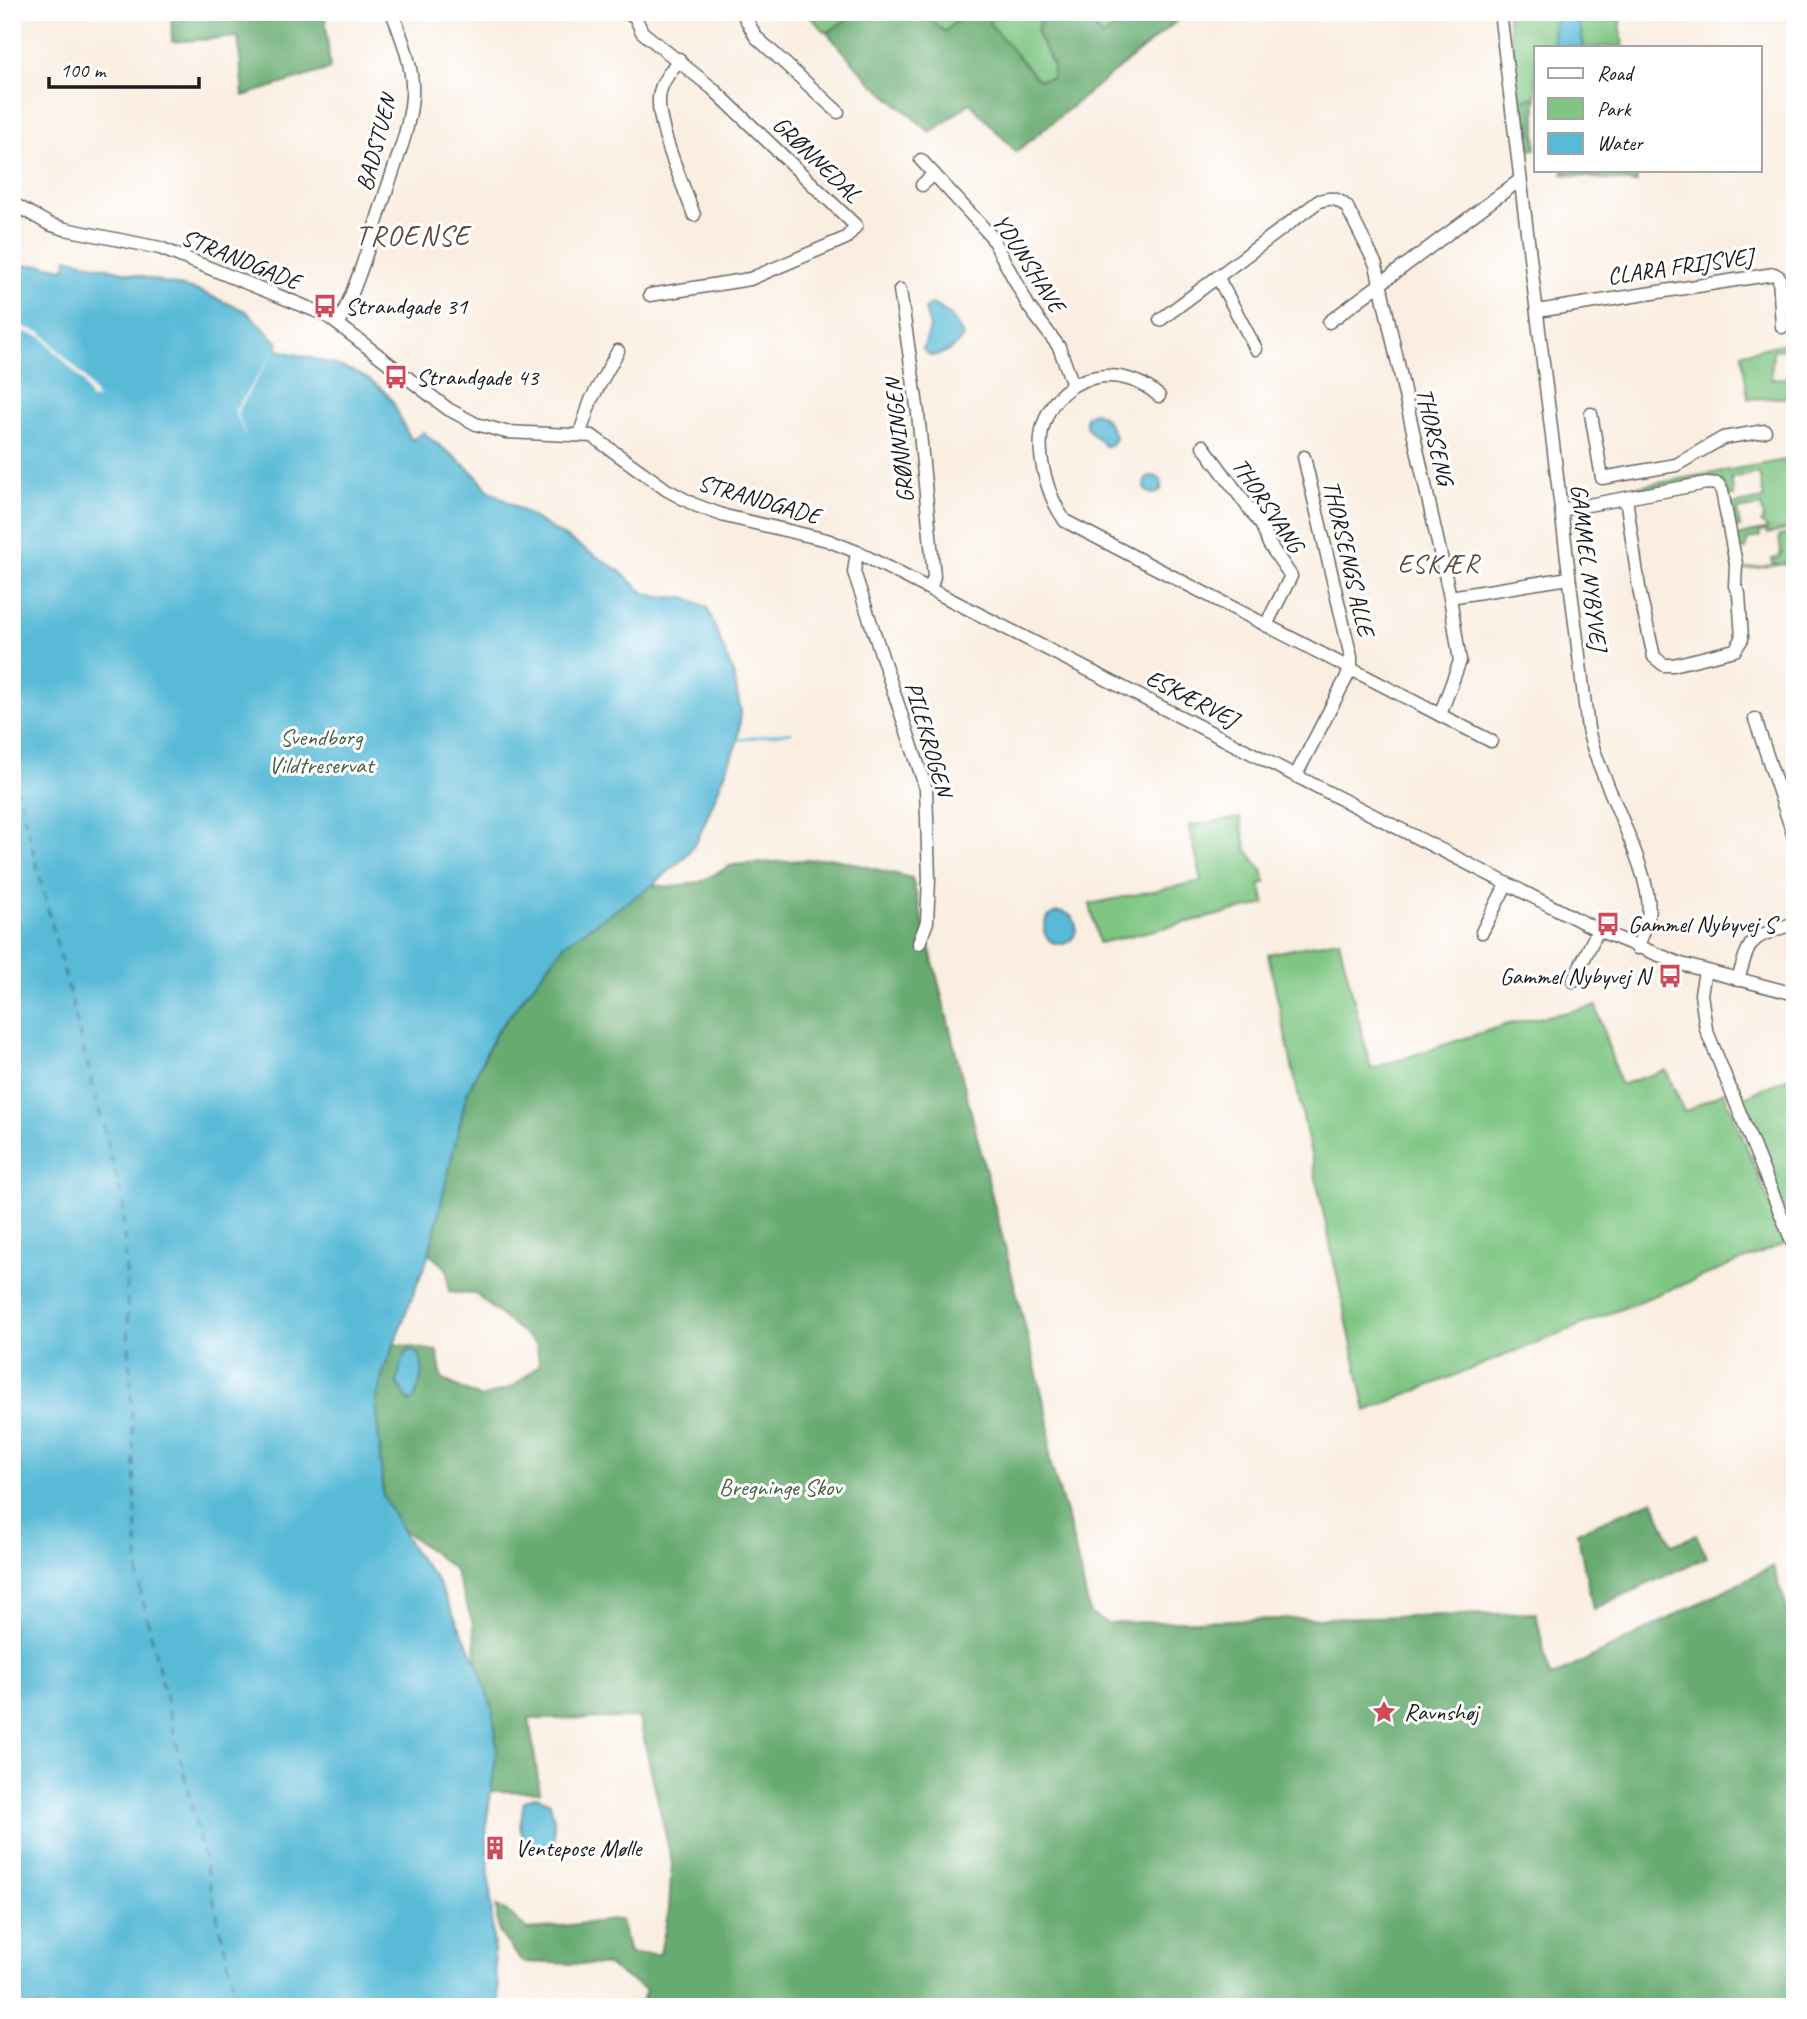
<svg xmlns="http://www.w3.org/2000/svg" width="1807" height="2019" font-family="Caveat,sans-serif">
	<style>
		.green { fill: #7fc683; stroke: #4e7150; stroke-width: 2 }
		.forest { fill: #67ab71; stroke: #426446; stroke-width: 2 }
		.water { fill: #58bad7; stroke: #3a6b7a; stroke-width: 2 }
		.pier { fill: #faeee1 }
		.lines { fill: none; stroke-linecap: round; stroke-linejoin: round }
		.stream { stroke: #58bad7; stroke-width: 2.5 }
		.ferry { stroke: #376370; stroke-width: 2; stroke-dasharray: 9 7; stroke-linecap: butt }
		.minor-casing { stroke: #6a6661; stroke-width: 15 }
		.minor { stroke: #fff; stroke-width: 12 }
		.labels { text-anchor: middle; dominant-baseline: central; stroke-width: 6; stroke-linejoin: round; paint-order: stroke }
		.street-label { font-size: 24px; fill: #1c1c1c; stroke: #fff }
		.poi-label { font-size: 24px; fill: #1c1c1c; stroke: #fff; text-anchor: start }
		.park-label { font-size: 24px; fill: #446045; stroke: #fff }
		.neighbourhood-label { font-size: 26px; letter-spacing: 2px; fill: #5e4839; stroke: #fff }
		.quarter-label { font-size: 28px; letter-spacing: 2px; fill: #5e4839; stroke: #fff }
	</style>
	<rect width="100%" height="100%" fill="#fff"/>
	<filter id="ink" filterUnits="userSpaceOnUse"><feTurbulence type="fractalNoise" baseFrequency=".0143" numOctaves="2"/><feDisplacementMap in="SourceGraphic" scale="14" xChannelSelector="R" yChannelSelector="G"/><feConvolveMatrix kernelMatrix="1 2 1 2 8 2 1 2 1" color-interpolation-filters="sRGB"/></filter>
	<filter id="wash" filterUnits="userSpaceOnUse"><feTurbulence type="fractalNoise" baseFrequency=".00686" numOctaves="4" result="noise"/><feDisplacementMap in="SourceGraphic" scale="28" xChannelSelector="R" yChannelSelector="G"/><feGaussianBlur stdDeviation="1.57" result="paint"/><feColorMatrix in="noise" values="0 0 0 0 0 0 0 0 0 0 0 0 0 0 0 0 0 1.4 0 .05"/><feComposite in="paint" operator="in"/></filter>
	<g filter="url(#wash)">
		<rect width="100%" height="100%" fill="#faeee1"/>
		<g class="green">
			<path d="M805,12H857L827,33Z"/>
			<path d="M922,12H960L962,15L945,32Z"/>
			<path d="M992,12H1041L1037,33L1053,65L1052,78L1038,80L989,23Z"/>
			<path d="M1083,12H1137L1102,37Z"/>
			<path d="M1507,12H1556L1554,34L1556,47H1536V97L1519,100Z"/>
			<path d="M1581,12H1619L1623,47H1584L1579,24Z"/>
			<path d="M1781,344L1788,346L1791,352L1789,349L1773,350L1771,379L1795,377V397L1748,399L1742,353Z"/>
			<path d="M1785,460V463L1794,468L1795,528L1767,534L1766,531L1760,532V537L1748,539L1746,549L1738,550L1735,536L1768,529L1761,523L1764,519L1761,506L1737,510L1740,527L1734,528L1730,505L1764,499L1759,473L1731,478L1734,496L1728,497L1725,485L1633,491L1631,488Z"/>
			<path d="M1789,534L1795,535V561L1785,563L1787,564L1740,570L1779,564L1773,563L1772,559L1778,558L1781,553L1779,536Z"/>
			<path d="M1240,818L1247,850L1262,870L1266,883L1260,885L1265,904L1099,943L1090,904L1202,881L1189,826Z"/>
			<path d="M1339,940L1371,1069L1505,1025L1596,1006L1620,1085L1666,1070L1684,1112L1724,1092L1786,1243L1366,1411L1268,954Z"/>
			<path d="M1795,1074V1211L1787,1215L1740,1099Z"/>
		</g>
		<g class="forest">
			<path d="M171,12H325L330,69L243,96L238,37L172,42Z"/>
			<path d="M857,12H922L945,32L962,15L960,12H992L989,23L1038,80L1052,78L1053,65L1037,33L1041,12H1083L1102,37L1137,12H1188L1016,152L970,103L931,133L869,80L827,33Z"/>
			<path d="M1536,97V149L1530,150L1519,100Z"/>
			<path d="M1563,170H1636L1637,183L1563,174Z"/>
			<path d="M832,858L912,878L1049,1422L1050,1462L1068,1519L1090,1614L1107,1623L1536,1613L1550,1678L1773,1566L1795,1632V2007H640L646,1990L606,1965L522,1962L499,1932L496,1906L512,1915L527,1930L621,1919L629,1954H660L669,1909L672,1863L639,1718L529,1719L540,1792L491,1791L497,1750L493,1711L477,1663L473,1623L454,1569L398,1526L383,1496L376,1404L383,1372L394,1344L437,1351L442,1379L481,1398L513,1387L539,1365L537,1345L475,1294L449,1292L447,1269L429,1254L467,1093L496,1034L566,943L653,885L671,887L700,882L732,865Z"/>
			<path d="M1653,1500L1672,1545L1696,1535L1707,1557L1593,1609L1577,1532Z"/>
		</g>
		<g class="water">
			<path d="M1556,12H1581L1579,24L1584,47H1556L1553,38Z"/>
			<path d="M67,258L199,291L246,311L278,343V350C315,360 369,367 392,401C400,414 402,427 412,440L423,432C444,451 471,466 487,489L620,571L643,592L658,597H685L707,607L733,673L741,712L738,740L726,771L698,839L685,857L653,885L566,943L495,1034L467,1093L429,1254L383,1372L376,1404L383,1496L413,1550L436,1579L477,1663L493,1711L497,1750L486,1826L495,1968L501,2007H12V265H42L65,269Z"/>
			<path d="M931,304C947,310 956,320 963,336C956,348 944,355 931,356L923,350L930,328L925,309Z"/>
			<path d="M1093,412C1106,414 1111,427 1116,438L1109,446H1105L1086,427V417Z"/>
			<circle cx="1153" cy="485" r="9"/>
			<circle cx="1060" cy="928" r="16"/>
			<path d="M408,1350L420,1354L423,1372L415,1398L409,1402L397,1383L401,1364Z"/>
			<path d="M536,1796L550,1803L554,1820V1845L542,1850L526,1846L520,1827L524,1801Z"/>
		</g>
		<g class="pier">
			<path d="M12,323L42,333L85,378L97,398L91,400L83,381L42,337L12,328Z"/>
			<path d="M276,348L237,412L248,442L235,411Z"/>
		</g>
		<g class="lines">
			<g class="stream">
				<path d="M738,740L791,732"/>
				<path d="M742,2007L745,1999"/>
			</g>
			<path class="ferry" d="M12,768L123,1204L139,1584L239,2007"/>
		</g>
	</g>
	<g filter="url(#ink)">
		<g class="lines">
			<g class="minor-casing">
				<g id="minor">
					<path d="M619,12L633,15"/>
					<path d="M633,12L642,32L712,88L856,226L846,238L750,279L650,295"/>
					<path d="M742,12L756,37L838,112"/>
					<path d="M1500,12L1588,729C1598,778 1656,876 1648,917C1646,928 1641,938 1637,948"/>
					<path d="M679,59C671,71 660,83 659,98C657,127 684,187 694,215"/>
					<path d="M921,160L991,236L1029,307L1059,347L1073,385"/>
					<path d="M922,185L934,174"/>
					<path d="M12,203L49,224L65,229L160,248L326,315L448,409L476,424L506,432L592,436L667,490L695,505L725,516L827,540L857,552L1598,930L1681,964L1795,994"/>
					<path d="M1218,278L1256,349"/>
					<path d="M900,290L918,413L934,576L931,587"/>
					<path d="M1537,311L1774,274L1779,277L1782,327"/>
					<path d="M1160,320L1319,201C1332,197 1337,198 1347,207L1376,265L1450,597L1569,578"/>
					<path d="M339,322C359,282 371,238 385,195C395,164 410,129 412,96C414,68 402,38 392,12"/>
					<path d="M1329,322L1520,180"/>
					<path d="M1159,396C1122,362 1060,372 1044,423C1034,452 1048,497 1065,521L1440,715"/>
					<path d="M1591,414L1602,478L1676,465L1723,438L1765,431"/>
					<path d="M580,433L591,400L618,351"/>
					<path d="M1203,446L1262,526L1269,544L1291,576L1266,625"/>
					<path d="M1561,510L1707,483L1718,484L1722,491L1736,564L1735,586L1739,594L1742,639L1735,650L1673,665H1664L1654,657L1640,594L1626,498"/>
					<path d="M857,552L854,572L926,789L929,879L927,922L919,943"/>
					<path d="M1450,597L1460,661L1440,715L1491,741"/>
					<path d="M1755,719L1795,840"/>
					<path d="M1296,775L1351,669V657L1304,457"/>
					<path d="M1482,932L1506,885"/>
					<path d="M1705,971L1701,994L1706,1029L1795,1249"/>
					<path d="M1738,980C1751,934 1750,939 1795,923"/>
					<path d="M1573,981L1598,930"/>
				</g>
			</g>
			<use href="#minor" class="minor"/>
		</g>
	</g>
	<defs>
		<g id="bus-bare" transform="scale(1.89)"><path d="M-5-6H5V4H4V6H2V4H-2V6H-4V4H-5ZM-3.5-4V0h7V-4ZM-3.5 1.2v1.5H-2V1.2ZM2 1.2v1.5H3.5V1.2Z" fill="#d1495b" stroke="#fff" stroke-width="2.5" paint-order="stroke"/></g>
		<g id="sight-bare" transform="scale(1.89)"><path d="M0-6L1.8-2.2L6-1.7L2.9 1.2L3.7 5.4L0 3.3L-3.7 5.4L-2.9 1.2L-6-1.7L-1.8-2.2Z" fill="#d1495b" stroke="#fff" stroke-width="2.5" paint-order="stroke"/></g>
		<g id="building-bare" transform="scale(1.89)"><path d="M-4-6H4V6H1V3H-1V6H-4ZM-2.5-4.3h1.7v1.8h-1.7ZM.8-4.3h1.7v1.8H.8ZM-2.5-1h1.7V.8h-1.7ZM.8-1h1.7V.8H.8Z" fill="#d1495b" stroke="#fff" stroke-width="2.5" paint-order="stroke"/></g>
	</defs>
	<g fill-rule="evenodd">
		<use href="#bus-bare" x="325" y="306"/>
		<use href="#bus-bare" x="396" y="377"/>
		<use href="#bus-bare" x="1608" y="924"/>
		<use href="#bus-bare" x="1670" y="976"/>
		<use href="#sight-bare" x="1384" y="1712"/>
		<use href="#building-bare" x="495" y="1848"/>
	</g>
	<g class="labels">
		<g class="street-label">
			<text transform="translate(376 143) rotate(-75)">BADSTUEN</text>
			<text transform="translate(817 159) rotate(44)">GRØNNEDAL</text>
			<text transform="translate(241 259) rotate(22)">STRANDGADE</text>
			<text transform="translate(1029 263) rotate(57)">YDUNSHAVE</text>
			<text transform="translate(1680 266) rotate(-8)">CLARA FRIJSVEJ</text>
			<text transform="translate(1435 436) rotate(77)">THORSENG</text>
			<text transform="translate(899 441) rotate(-96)">GRØNNINGEN</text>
			<text transform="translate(759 499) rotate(16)">STRANDGADE</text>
			<text transform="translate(1268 505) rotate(56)">THORSVANG</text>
			<text transform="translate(1349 558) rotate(77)">THORSENGS ALLE</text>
			<text transform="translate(1589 567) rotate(83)">GAMMEL NYBYVEJ</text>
			<text transform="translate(1192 698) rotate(27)">ESKÆRVEJ</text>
			<text transform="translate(929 739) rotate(74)">PILEKROGEN</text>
		</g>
		<g class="poi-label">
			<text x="345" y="306">Strandgade 31</text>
			<text x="416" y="377">Strandgade 43</text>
			<text x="1628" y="924">Gammel Nybyvej S</text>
			<text x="1650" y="976" text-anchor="end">Gammel Nybyvej N</text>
			<text x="1404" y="1712">Ravnshøj</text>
			<text x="515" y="1848">Ventepose Mølle</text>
		</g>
		<g class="park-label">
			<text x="321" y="737">Svendborg<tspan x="321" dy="28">Vildtreservat</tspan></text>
			<text x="780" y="1487">Bregninge Skov</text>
		</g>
		<g class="neighbourhood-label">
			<text x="1439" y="563">ESKÆR</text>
		</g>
		<g class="quarter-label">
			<text x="413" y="235">TROENSE</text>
		</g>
	</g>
	<rect width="1807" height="2019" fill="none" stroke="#fff" stroke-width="42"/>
	<rect x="1534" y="46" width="228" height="126" fill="#ffffff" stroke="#a4a4a4" stroke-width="2"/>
	<rect x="1548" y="68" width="35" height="10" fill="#ffffff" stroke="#a4a4a4" stroke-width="2"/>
	<text x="1597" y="80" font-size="21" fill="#1c1c1c">Road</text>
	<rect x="1548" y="98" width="35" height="21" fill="#7fc683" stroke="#a4a4a4" stroke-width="2"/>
	<text x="1597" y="116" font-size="21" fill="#1c1c1c">Park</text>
	<rect x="1548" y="133" width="35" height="21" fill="#58bad7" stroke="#a4a4a4" stroke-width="2"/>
	<text x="1597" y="150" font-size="21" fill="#1c1c1c">Water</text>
	<path d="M49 77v10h150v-10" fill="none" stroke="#1c1c1c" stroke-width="3.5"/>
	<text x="60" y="77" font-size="21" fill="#1c1c1c" stroke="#ffffff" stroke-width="5" paint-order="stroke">100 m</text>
</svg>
